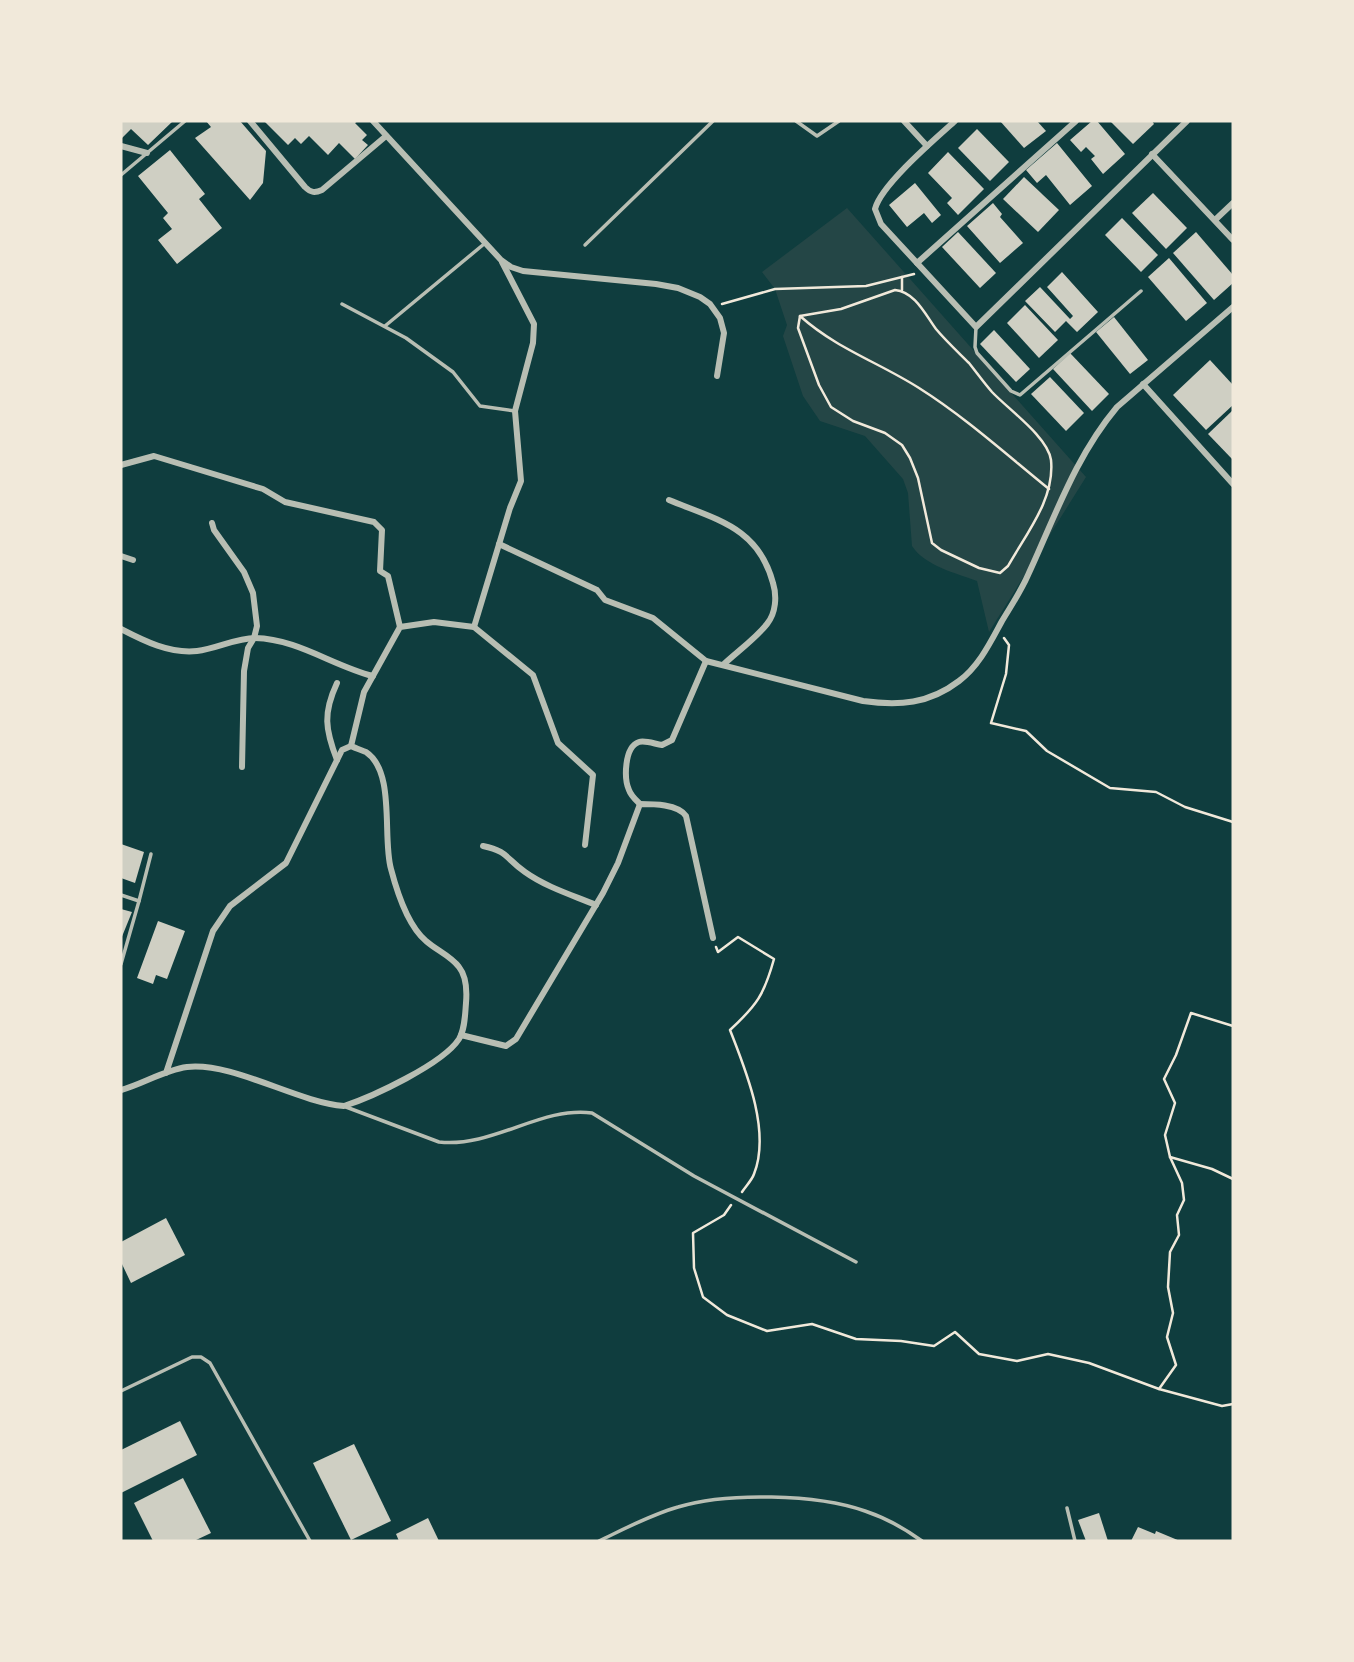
<svg xmlns="http://www.w3.org/2000/svg" width="1354" height="1662" font-family="'Asap Condensed',sans-serif">
	<style>
		.green { fill: #244646 }
		.building { fill: #cfcfc3 }
		.lines { fill: none; stroke-linecap: round; stroke-linejoin: round }
		.path { stroke: #f1e9da; stroke-width: 2.5 }
		.service { stroke: #b8beb3; stroke-width: 3.5 }
		.minor { stroke: #b8beb3; stroke-width: 6 }
	</style>
	<rect width="100%" height="100%" fill="#0f3d3e"/>
	<path class="green" d="M847,208L1086,477L989,632L977,581C956,573 925,566 912,546L908,493L903,479L865,436L820,421L803,396L783,336L787,325L775,289L762,272Z"/>
	<g class="building">
		<path d="M121,121H173L148,145L131,129L121,139Z"/>
		<path d="M206,121H240L266,151L263,183L250,200L195,138L211,127Z"/>
		<path d="M264,121H358L355,123L367,135L362,140L368,145L355,159L339,143L328,155L309,136L301,144L295,138L288,145Z"/>
		<path d="M1000,121H1037L1046,131L1024,148Z"/>
		<path d="M1092,121H1097L1125,154L1103,174L1091,159L1095,156L1086,147L1081,152L1070,140Z"/>
		<path d="M1110,121H1152L1154,124L1133,144Z"/>
		<path d="M977,129L1009,162L990,181L958,148Z"/>
		<path d="M1057,143L1092,186L1070,205L1046,175L1037,183L1026,170Z"/>
		<path d="M170,150L205,194L199,199L222,228L177,264L158,240L172,229L163,218L168,213L138,176Z"/>
		<path d="M948,152L984,189L958,215L947,203L952,198L928,173Z"/>
		<path d="M1024,177L1059,210L1038,232L1003,199Z"/>
		<path d="M915,183L941,215L932,223L924,213L907,227L889,205Z"/>
		<path d="M1153,193L1187,228L1166,249L1132,213Z"/>
		<path d="M993,203L1002,214L1000,217L1023,243L1000,263L967,226Z"/>
		<path d="M1122,218L1158,255L1141,272L1105,235Z"/>
		<path d="M958,232L996,273L980,288L942,247Z"/>
		<path d="M1196,232L1233,275V283L1214,300L1173,253Z"/>
		<path d="M1169,258L1207,303L1186,321L1148,277Z"/>
		<path d="M1062,272L1098,312L1077,332L1066,321L1055,332L1025,301L1040,287L1070,319L1073,316L1047,287Z"/>
		<path d="M1025,305L1058,340L1039,358L1007,323Z"/>
		<path d="M1114,317L1148,360L1130,374L1096,332Z"/>
		<path d="M994,330L1030,369L1016,382L980,344Z"/>
		<path d="M1070,353L1109,394L1092,411L1053,369Z"/>
		<path d="M1210,360L1233,385V405L1206,430L1173,395Z"/>
		<path d="M1050,377L1084,413L1066,431L1031,394Z"/>
		<path d="M1233,410V460L1208,434Z"/>
		<path d="M121,844L144,852L135,883L121,878Z"/>
		<path d="M121,909L132,912L121,939Z"/>
		<path d="M158,921L185,931L167,979L156,975L153,984L137,978Z"/>
		<path d="M166,1218L185,1255L131,1283L121,1262V1242Z"/>
		<path d="M180,1421L197,1455L121,1493V1450Z"/>
		<path d="M354,1444L391,1521L351,1540L313,1463Z"/>
		<path d="M183,1478L211,1533L194,1541H153L134,1503Z"/>
		<path d="M1099,1513L1108,1541H1086L1078,1520Z"/>
		<path d="M428,1518L439,1541H399L396,1534Z"/>
		<path d="M1138,1527L1155,1534L1156,1531L1180,1541H1131Z"/>
	</g>
	<g class="lines">
		<g class="path">
			<path d="M895,290C915,292 925,314 936,329C946,341 958,352 969,363C977,373 984,383 992,392C1008,409 1048,437 1051,460C1055,499 1026,534 1008,566L1000,573L979,568L941,550L932,543L918,478L910,458L902,445L885,433L853,421L831,407L819,385L798,328L800,316L841,309Z"/>
			<path d="M902,290V277"/>
			<path d="M722,304L775,289L866,286L914,274"/>
			<path d="M800,316C837,349 878,362 919,388C965,417 1007,455 1049,489"/>
			<path d="M1004,638L1009,645L1006,674L991,723L1026,731L1047,751L1110,788L1156,792L1185,807L1233,822"/>
			<path d="M716,947L718,952L738,937L774,959C764,995 757,1005 730,1030C746,1071 771,1131 754,1174C752,1180 746,1186 742,1192"/>
			<path d="M1170,1157L1212,1169L1233,1179"/>
			<path d="M731,1205L724,1215L693,1233L694,1268L703,1297L727,1315L767,1331L812,1324L856,1339L901,1341L934,1346L955,1332L979,1354L1017,1361L1048,1354L1089,1363L1159,1389L1222,1406L1233,1404"/>
			<path d="M1159,1389L1176,1365L1167,1337L1173,1313L1168,1287L1170,1252L1179,1235L1177,1215L1184,1200L1182,1183L1170,1157L1165,1135L1175,1103L1164,1079L1176,1055L1191,1013L1233,1026"/>
		</g>
		<g class="service">
			<path d="M796,121L817,136L839,121"/>
			<path d="M121,175L185,121"/>
			<path d="M585,245L713,121"/>
			<path d="M342,304L406,338L453,372L480,406L515,411"/>
			<path d="M385,326L484,244"/>
			<path d="M976,327L975,347L977,353L1011,391L1020,395L1141,291"/>
			<path d="M121,895L139,901L121,964"/>
			<path d="M139,901L151,854"/>
			<path d="M346,1107L439,1142C493,1148 541,1106 592,1113L694,1176L856,1262"/>
			<path d="M121,1391L192,1357H201L210,1363L310,1541"/>
			<path d="M1067,1508L1075,1541"/>
			<path d="M599,1541C624,1529 650,1515 678,1507C726,1492 817,1494 865,1511C886,1518 904,1528 922,1541"/>
		</g>
		<g class="minor">
			<path d="M250,121L305,187C311,193 315,193 322,190L386,136"/>
			<path d="M373,121L501,260L511,267L523,271L656,284L678,288L700,297L710,304L720,318L724,333L717,376"/>
			<path d="M904,121L927,146"/>
			<path d="M955,121C935,139 881,185 875,209L881,224L976,327L1187,121"/>
			<path d="M121,146L147,153"/>
			<path d="M1152,154L1233,240"/>
			<path d="M1215,220L1233,203"/>
			<path d="M917,263L1076,121"/>
			<path d="M1143,384L1233,484"/>
			<path d="M121,465L154,456L263,489L285,502L374,522L382,530L380,571L388,576L400,627"/>
			<path d="M669,500C717,520 758,527 773,583C777,596 776,613 767,624C755,639 738,651 724,664"/>
			<path d="M212,523L214,530L244,572L253,593L257,626L254,638L248,648L244,671L242,767"/>
			<path d="M499,544L597,590L605,600L653,618L706,661L863,701C899,706 929,704 959,681C979,666 990,643 1002,621C1011,606 1021,591 1028,575C1055,517 1075,457 1117,407L1233,307"/>
			<path d="M121,556L133,560"/>
			<path d="M474,627L510,508L521,481L515,411L533,343L534,324L502,262"/>
			<path d="M121,629C144,641 170,654 197,651C216,649 236,638 255,638C298,639 333,666 373,676"/>
			<path d="M351,746L364,692L400,627L434,622L474,627L533,675L558,743L593,775L585,845"/>
			<path d="M337,760C325,729 323,713 337,683"/>
			<path d="M640,804C636,800 631,796 629,790C624,779 624,747 639,742C645,740 655,744 662,745L672,740L706,661"/>
			<path d="M483,846C508,851 506,859 525,872C546,887 572,895 596,905"/>
			<path d="M461,1035L506,1046L516,1039L603,893L618,863L640,804C653,804 678,804 686,816L713,938"/>
			<path d="M121,1090C143,1084 164,1070 187,1067C234,1062 296,1102 344,1106C372,1097 443,1064 459,1039C465,1029 465,1015 466,1003C467,991 467,977 459,967C451,956 436,950 426,941C407,925 397,892 391,869C382,838 396,772 366,752C361,750 355,748 351,746L342,750L286,863L230,906L213,931L166,1073"/>
		</g>
	</g>
	<rect width="1354" height="1662" fill="none" stroke="#f1e9da" stroke-width="245"/>
</svg>
